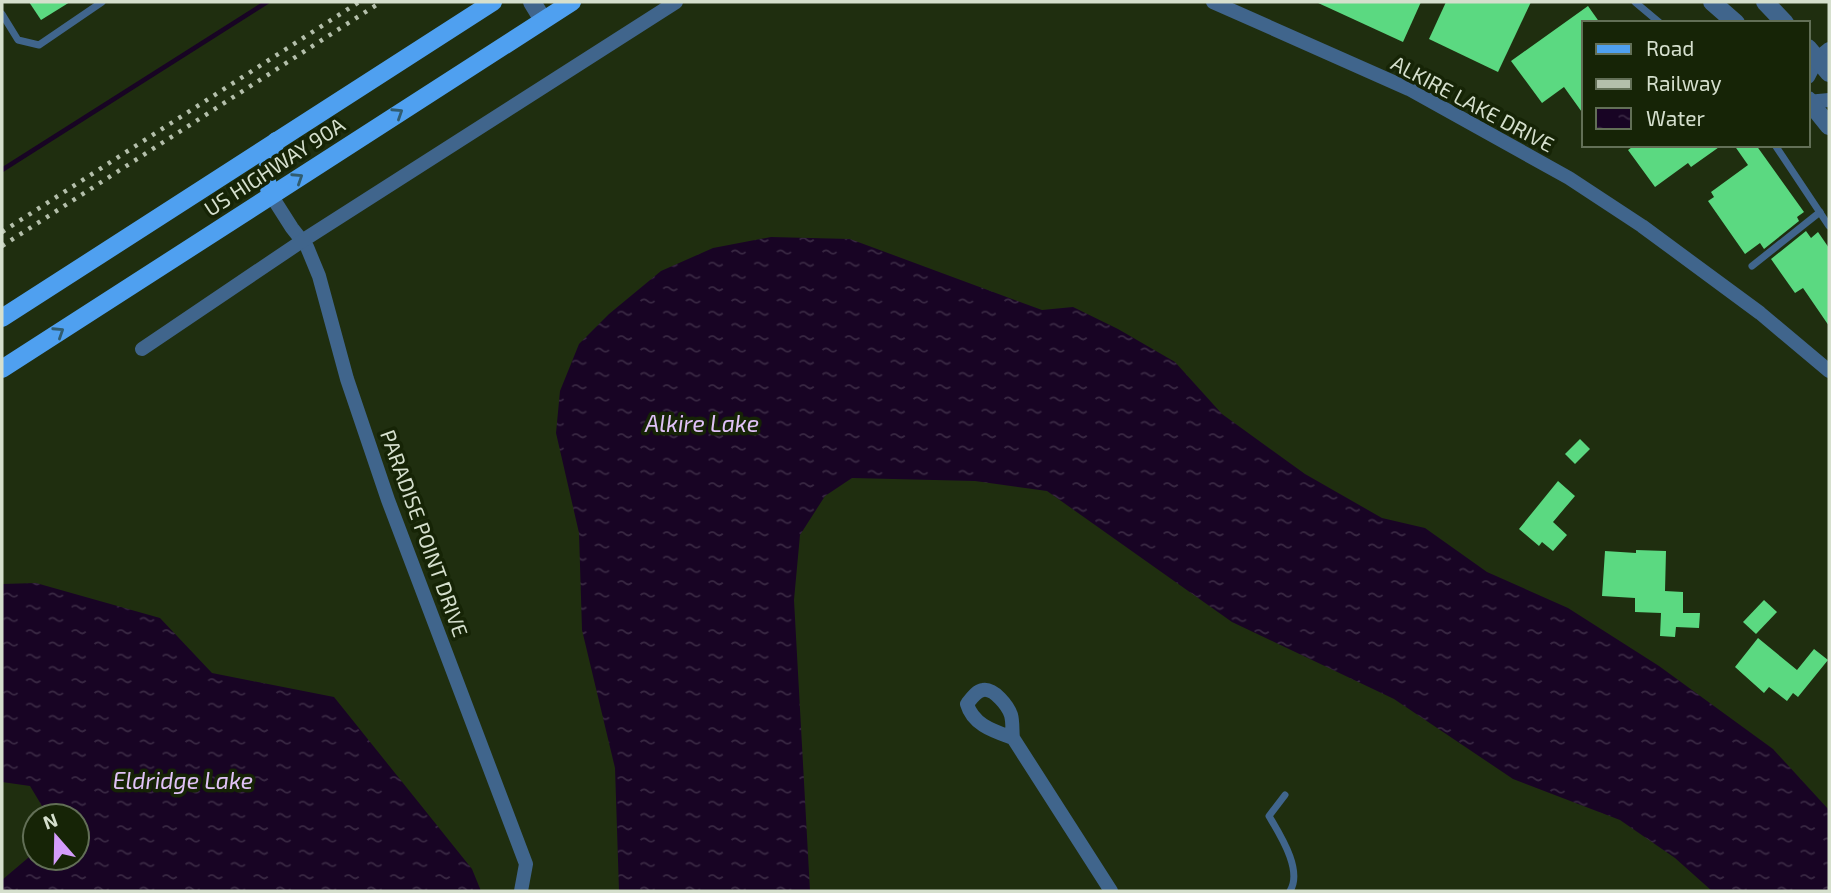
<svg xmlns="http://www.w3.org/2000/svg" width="1831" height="893" font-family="'Exo 2',sans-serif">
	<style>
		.water { fill: url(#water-ripples) }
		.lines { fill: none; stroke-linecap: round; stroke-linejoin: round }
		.stream { stroke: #180424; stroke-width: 4.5 }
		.building { fill: #5bd981 }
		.service { stroke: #40658c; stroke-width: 7 }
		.minor { stroke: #40658c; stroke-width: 14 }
		.tertiary { stroke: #40658c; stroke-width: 18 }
		.primary { stroke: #4fa0f0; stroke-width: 18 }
		.rail { stroke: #b4bfab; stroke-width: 4.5; stroke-dasharray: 3.5 7; stroke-linecap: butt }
		.oneway { stroke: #305c6f }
		.labels { text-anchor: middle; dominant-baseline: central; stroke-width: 7; stroke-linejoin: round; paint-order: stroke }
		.street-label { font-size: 21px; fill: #d5dfcd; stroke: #162406 }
		.water-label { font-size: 23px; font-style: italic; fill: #e0c2f7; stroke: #162406 }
	</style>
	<defs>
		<pattern id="water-ripples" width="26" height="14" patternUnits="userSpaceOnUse" patternTransform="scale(1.75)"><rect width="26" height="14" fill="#180424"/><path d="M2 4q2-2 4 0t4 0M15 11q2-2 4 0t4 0" fill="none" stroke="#392843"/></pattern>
	</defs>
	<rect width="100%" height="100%" fill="#1f2e0f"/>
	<g class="water">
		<path d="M771,237L850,239L1042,310L1073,307L1118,329L1175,362L1222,414L1305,474L1382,518L1425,528L1487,572L1568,608L1659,666L1773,749L1829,810V891H1712L1675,858L1620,820L1513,779L1394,699L1232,622L1047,491L975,481L852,478L825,496L800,535L794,600L810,891H619L615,768L582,630L579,533L556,433L560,391L579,344L609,314L661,271L713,248Z"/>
		<path d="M36,583L160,618L212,673L334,697L472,869L481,891H2V880L35,852V858H77V816H48L30,786L2,782V584Z"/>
	</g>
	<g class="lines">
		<path class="stream" d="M2,170L267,2"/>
	</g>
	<g class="building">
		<path d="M29,2H70L41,20Z"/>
		<path d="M1316,2H1421L1403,42Z"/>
		<path d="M1446,2H1531L1498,72L1429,39Z"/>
		<path d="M1588,6L1600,23H1584V115L1564,87L1542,103L1511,61Z"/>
		<path d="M1635,145H1722L1691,167L1688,163L1655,187L1628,150Z"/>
		<path d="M1734,145H1756L1804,212L1797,217L1799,221L1764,249L1760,243L1745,254L1708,201L1714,197L1711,192L1748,165Z"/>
		<path d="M1806,231L1811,238L1818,232L1829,248V326L1803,288L1795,293L1771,259Z"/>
		<path d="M1580,439L1590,449L1575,464L1565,454Z"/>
		<path d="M1558,481L1575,496L1553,522L1567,535L1553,551L1542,542L1539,546L1519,529Z"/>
		<path d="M1636,550L1666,551L1665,591L1683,592V613H1700L1699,628L1676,627L1675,637L1660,636L1661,613L1635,612V598L1602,596L1605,551L1636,553Z"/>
		<path d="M1764,600L1777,612L1756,634L1743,622Z"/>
		<path d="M1758,638L1797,670L1814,649L1828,660L1798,697L1793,693L1787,701L1769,687L1764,693L1735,667Z"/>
	</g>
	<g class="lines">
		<g class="service">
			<path d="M1635,2L1660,23"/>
			<path d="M2,14L18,40L39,45L102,2"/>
			<path d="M1775,145L1829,226"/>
			<path d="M1752,266L1820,212"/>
			<path d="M1285,795L1269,816C1280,835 1303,870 1290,891"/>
		</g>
		<g class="minor">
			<path d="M1213,2L1409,89L1569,178L1642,226L1760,313L1829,371"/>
			<path d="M1808,77L1818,58L1829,49"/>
			<path d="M1808,102L1829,100"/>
			<path d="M271,195L292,228L307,247L319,276L347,379L388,500L526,864L521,891"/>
			<path d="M142,349L302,241L676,2"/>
			<path d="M1013,738C994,731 973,725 967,704C971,699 976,691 983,690C994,688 1008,706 1011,715C1013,722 1012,731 1013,738L1111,891"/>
		</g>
		<g class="tertiary">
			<path d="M532,2L543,20"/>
			<path d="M1712,2L1736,23"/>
			<path d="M1765,2L1785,23"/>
			<path d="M1808,48L1829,73"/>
			<path d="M1808,100L1829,126"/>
		</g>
		<g class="primary">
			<path d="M271,195L265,175L276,141"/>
			<path d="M2,318L493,2"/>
			<path d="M2,369L572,2"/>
		</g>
		<g class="rail">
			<path d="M2,232L359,2"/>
			<path d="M2,246L381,2"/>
		</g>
	</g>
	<defs><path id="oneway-chevron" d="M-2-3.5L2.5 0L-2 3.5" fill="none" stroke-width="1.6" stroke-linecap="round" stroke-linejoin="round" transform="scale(1.75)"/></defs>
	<g class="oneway">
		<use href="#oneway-chevron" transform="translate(398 113) rotate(-33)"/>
		<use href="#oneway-chevron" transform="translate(298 178) rotate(-33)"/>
		<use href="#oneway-chevron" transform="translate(59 332) rotate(-33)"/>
	</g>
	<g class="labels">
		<g class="street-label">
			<text transform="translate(1473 103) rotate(28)">ALKIRE LAKE DRIVE</text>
			<text transform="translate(274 166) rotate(-33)">US HIGHWAY 90A</text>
			<text transform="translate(425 533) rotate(70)">PARADISE POINT DRIVE</text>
		</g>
		<g class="water-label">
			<text x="702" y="423">Alkire Lake</text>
			<text x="183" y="780">Eldridge Lake</text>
		</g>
	</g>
	<rect width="1831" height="893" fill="none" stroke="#d5dfcd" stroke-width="7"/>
	<rect x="1582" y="21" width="228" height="126" fill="#162406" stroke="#626f56" stroke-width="2"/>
	<rect x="1596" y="44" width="35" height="10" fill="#4fa0f0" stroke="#626f56" stroke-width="2"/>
	<text x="1646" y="56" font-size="21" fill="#d5dfcd">Road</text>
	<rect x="1596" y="79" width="35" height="10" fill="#b4bfab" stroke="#626f56" stroke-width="2"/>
	<text x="1646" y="91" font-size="21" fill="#d5dfcd">Railway</text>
	<rect x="1596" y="108" width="35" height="21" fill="url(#water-ripples)" stroke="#626f56" stroke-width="2"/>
	<text x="1646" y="126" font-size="21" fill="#d5dfcd">Water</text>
	<g transform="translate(56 837) rotate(340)"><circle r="33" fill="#162406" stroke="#626f56" stroke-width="2"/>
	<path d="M0-5L12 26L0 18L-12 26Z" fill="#d49cfb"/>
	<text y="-10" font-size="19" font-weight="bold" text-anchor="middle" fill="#d5dfcd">N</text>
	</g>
</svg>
